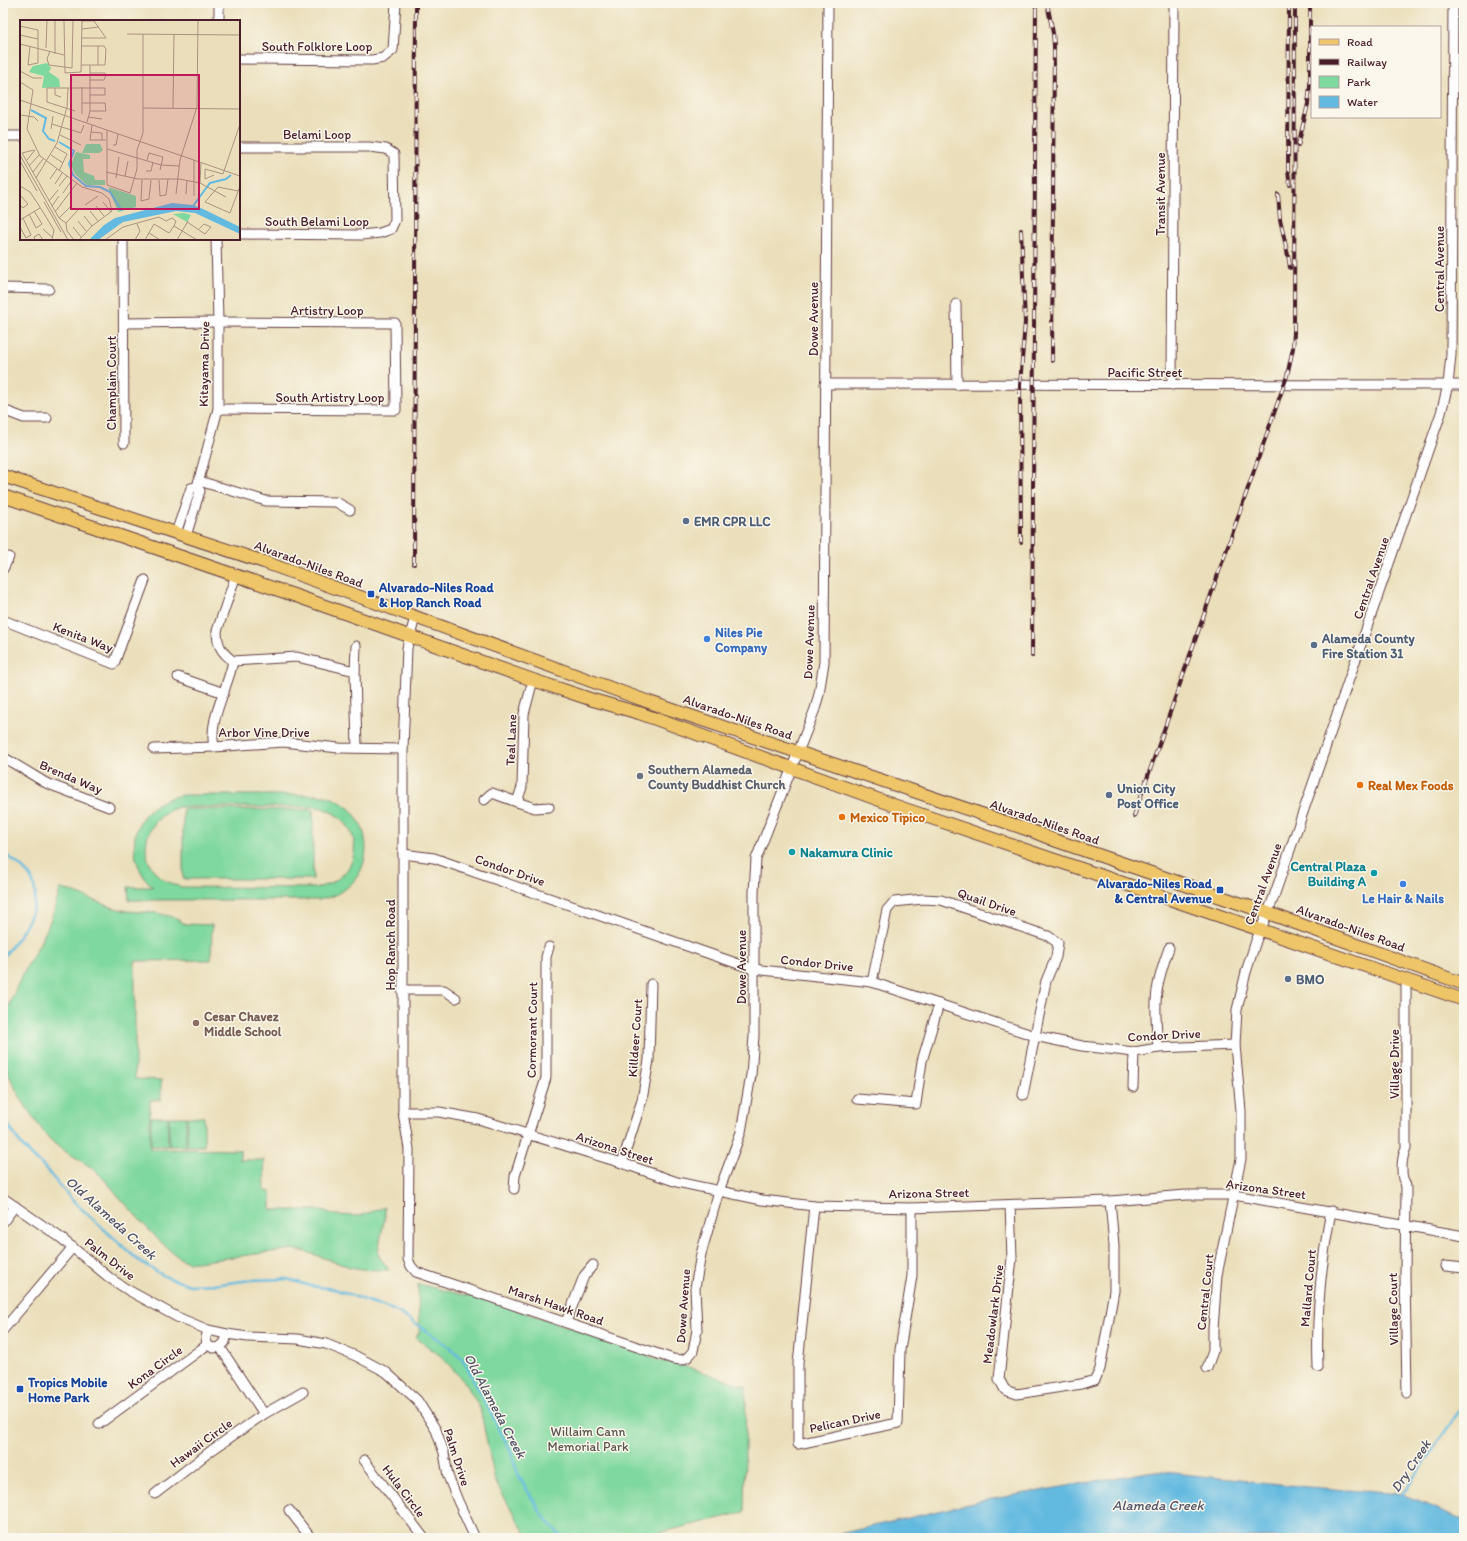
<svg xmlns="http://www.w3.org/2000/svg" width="1467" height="1541" font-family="Itim,sans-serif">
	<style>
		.green { fill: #7fd89e; stroke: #647c64; fill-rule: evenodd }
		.water { fill: #63bae0; stroke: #566c86 }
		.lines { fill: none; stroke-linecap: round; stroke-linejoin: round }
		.stream { stroke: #63bae0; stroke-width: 2.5 }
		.minor-casing { stroke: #623c41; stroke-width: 11 }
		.major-casing { stroke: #623c41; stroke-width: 14 }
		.minor { stroke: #fff; stroke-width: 9 }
		.major { stroke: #eec569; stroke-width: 12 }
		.rail-casing { stroke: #4a1f2b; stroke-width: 4 }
		.rail { stroke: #fbf7ec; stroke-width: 2.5; stroke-dasharray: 8; stroke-linecap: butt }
		.service-dot { fill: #5c6f8a; stroke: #fbf7ec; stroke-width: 1.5 }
		.transit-dot { fill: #1a4fb4; stroke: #fbf7ec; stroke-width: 1.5 }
		.shop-dot { fill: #3f7fe0; stroke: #fbf7ec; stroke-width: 1.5 }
		.worship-dot { fill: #6b7280; stroke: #fbf7ec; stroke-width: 1.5 }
		.food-dot { fill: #e8710a; stroke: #fbf7ec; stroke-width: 1.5 }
		.culture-dot { fill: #0f9aa8; stroke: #fbf7ec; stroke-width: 1.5 }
		.education-dot { fill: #8d6e63; stroke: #fbf7ec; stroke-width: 1.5 }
		.labels { text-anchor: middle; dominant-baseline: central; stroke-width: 3; stroke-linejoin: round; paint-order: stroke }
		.street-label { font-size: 13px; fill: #4a1f2b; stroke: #fbf7ec }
		.service-label { font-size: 13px; font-weight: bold; fill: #4e5e75; stroke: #fbf7ec; text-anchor: start }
		.transit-label { font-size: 13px; font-weight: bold; fill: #164399; stroke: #fbf7ec; text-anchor: start }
		.shop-label { font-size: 13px; font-weight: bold; fill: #366cbe; stroke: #fbf7ec; text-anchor: start }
		.worship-label { font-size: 13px; font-weight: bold; fill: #5b616d; stroke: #fbf7ec; text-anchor: start }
		.food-label { font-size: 13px; font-weight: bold; fill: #c56008; stroke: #fbf7ec; text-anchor: start }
		.culture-label { font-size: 13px; font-weight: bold; fill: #0d838f; stroke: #fbf7ec; text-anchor: start }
		.education-label { font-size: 13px; font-weight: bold; fill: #785e54; stroke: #fbf7ec; text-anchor: start }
		.park-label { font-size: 13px; fill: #5a564e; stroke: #fbf7ec }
		.water-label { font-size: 14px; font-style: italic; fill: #53556a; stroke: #fbf7ec }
		.inset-river { fill: none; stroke: #63bae0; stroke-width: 2 }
		.inset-road { fill: none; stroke: #ab9281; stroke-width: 1 }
		.view { fill: #c2185b; fill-opacity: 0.15; stroke: #c2185b; stroke-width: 2 }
		.inset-edge { fill: none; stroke: #4a1f2b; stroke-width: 2 }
	</style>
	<rect width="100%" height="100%" fill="#fbf7ec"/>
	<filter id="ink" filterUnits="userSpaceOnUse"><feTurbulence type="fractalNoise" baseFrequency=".025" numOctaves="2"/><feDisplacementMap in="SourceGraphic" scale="8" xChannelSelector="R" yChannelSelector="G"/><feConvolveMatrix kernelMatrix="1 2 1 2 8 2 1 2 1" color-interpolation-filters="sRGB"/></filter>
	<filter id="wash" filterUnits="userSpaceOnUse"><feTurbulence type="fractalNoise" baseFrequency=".012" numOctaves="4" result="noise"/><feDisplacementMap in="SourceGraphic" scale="16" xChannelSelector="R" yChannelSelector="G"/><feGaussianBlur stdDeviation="0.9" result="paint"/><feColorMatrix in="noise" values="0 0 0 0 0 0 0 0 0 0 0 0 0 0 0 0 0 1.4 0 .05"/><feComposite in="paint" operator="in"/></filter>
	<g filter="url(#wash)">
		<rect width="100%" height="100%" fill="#ebdfbb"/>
		<g class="green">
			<path d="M183,795H311C321,795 331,796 340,802C369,818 375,861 351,884C342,893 331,897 319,900H129L128,887H153C144,879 139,870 136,858C128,824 150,800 183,795ZM178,807H318C368,820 366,879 315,888L182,887C136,878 134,822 178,807Z"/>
			<path d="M183,809L313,810V879H183Z"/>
			<path d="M60,889L70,891L111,907L126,911L157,913L173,917L185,924L212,925L211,960L135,961V1079L161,1080V1100H150V1149L240,1150V1160H264L265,1191L271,1192V1210H322L335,1215L360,1216L385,1207V1216L378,1251L379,1256L389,1270C374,1270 358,1270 344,1265C327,1260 311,1252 293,1249L204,1261C198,1262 192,1263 186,1261C170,1256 134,1213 121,1199C112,1189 103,1176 92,1168C77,1157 60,1151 48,1137C32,1118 8,1082 4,1058C0,1032 8,1003 20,980C27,965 36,952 43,937C51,922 56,905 60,889Z"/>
			<rect x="151" y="1117" width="17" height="29"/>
			<rect x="169" y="1117" width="17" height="29"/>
			<rect x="187" y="1117" width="17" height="29"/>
			<path d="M418,1284L477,1298L512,1308L608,1340L661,1361L691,1368L746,1387L744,1512L638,1538H528L495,1481L480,1408L466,1384L441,1356L416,1338L419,1332Z"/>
		</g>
		<path class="water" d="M1154,1471L1308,1487L1402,1494L1464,1520V1538H822L981,1501Z"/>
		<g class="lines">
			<g class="stream">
				<path d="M3,853C12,859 28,870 32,880C44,906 19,938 3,957"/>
				<path d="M3,1117L22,1146L44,1167L73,1201L139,1261L166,1277L190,1285L220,1284L251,1280L287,1279L311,1286L334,1289L396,1311L443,1342L462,1358L510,1450L519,1477L542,1514L562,1538"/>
				<path d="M1401,1496L1464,1404"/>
			</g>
		</g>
	</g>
	<g filter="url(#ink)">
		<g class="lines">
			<g class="minor-casing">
				<g id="minor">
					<path d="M219,3V21"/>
					<path d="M239,59L372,60L383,58L393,50L396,3"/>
					<path d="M3,136H21"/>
					<path d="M239,147H369L386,149L394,154L395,220L391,229L380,233L361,235L239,234"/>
					<path d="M123,239L124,443"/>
					<path d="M3,288L49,289"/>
					<path d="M956,304L957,385"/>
					<path d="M124,323L218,322L395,323L396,410L218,409"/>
					<path d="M825,384L1464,385"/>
					<path d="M1172,385L1174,3"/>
					<path d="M3,410L24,418H47"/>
					<path d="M199,481L266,501L336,502L350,510"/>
					<path d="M176,533L191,488L197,487"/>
					<path d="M186,536L200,491L197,487L218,409V322L216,239"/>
					<path d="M3,569L9,557"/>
					<path d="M236,575L217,631C217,645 222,653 233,661L297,657L355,671L357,748"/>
					<path d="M415,617L407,648L403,749V1112L409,1149L408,1259L411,1266L416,1272L673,1359L682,1360L688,1357L693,1351L697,1330L695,1288L701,1254L719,1191L741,1132L751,1075L754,1036V892L756,859L815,709L819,694L824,662L828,3"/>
					<path d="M3,620L114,664L145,580"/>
					<path d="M233,661C228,689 208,719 214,747L283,742L339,748L403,749"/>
					<path d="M355,671L356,646"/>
					<path d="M178,677L224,693"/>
					<path d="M154,749L214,747"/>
					<path d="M3,757L46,783L109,807"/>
					<path d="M484,800L492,793L517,802L522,787L524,714L533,680"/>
					<path d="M517,802L535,808L549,807"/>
					<path d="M403,854L434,858L753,969L872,982L1035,1036L1082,1046L1134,1052L1158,1048L1235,1045"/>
					<path d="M1406,981V1148C1402,1156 1401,1170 1403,1179C1405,1182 1406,1184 1406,1188L1405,1275L1407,1393"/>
					<path d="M872,982L887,910L894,902L923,899L941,900L1048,936L1058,943L1056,957L1046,981L1023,1095"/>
					<path d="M402,990H444L456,998"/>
					<path d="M1158,1048C1157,1029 1154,1010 1157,991C1159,976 1164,962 1169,948"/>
					<path d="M1133,1087L1134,1052"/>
					<path d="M857,1099L916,1104L922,1061L939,1004"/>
					<path d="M403,1112H439L478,1119L622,1163L677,1182L762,1200L814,1206L912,1208L1110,1201L1186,1195H1234L1464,1236"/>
					<path d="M622,1163L642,1100L649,1060L651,984"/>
					<path d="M514,1189L515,1176L546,1078V957L549,947"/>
					<path d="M3,1198L61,1238L111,1279L128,1290L177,1317L208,1330L227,1334L248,1337L298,1339L326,1344L356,1356L386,1372L417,1400L436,1430L444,1453L448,1476L458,1501L475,1538"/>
					<path d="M1010,1205L1012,1258L999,1379L1005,1390L1017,1394L1081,1384L1095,1380L1100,1369L1114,1291V1245L1110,1201"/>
					<path d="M814,1206L798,1364V1444L898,1423L900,1350L912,1276V1208"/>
					<path d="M3,1222L15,1206"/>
					<path d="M1445,1266L1464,1268"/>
					<path d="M566,1322L584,1276L593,1265"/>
					<path d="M3,1330L73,1247"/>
					<path d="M208,1330L206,1338L207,1345L213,1348L220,1347L225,1342L227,1334"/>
					<path d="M220,1347L264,1414"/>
					<path d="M1318,1367C1316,1314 1321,1263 1331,1211"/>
					<path d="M1207,1368L1213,1351V1329L1217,1275L1241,1159V1111L1235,1045L1237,1010L1246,972L1256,941L1272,902L1441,413L1448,385L1451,355L1453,3"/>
					<path d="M99,1424L207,1345"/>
					<path d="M364,1460L424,1538"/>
					<path d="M155,1494L212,1450L264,1414L303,1392"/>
					<path d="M289,1510L311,1538"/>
				</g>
			</g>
			<g class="major-casing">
				<g id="major">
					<path d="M3,476L264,562L649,702L1032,831L1054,840L1268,913L1464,984"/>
					<path d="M3,496L302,598L533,680L593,700L639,713L899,807L1261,930L1464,1000"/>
				</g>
			</g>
			<use href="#minor" class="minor"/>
			<use href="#major" class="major"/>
			<g class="rail-casing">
				<g id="rail">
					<path d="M1047,3L1053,33L1054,46L1052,361"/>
					<path d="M1289,3L1288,171L1290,185"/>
					<path d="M1298,146L1308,104L1310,87V3"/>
					<path d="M1278,194L1280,219L1289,260L1290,268"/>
					<path d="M1021,542L1020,385L1025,322L1021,230"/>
					<path d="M414,564L416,3"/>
					<path d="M1032,656L1036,3"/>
					<path d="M1134,816L1287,376L1293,348L1294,333L1295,3"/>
				</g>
			</g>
			<use href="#rail" class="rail"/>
		</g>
	</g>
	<g class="service-dot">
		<circle cx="686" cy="521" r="4"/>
		<circle cx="1314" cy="645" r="4"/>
		<circle cx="1109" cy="795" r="4"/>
		<circle cx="1288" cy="979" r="4"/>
	</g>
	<g class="transit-dot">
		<rect x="367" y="590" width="8" height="8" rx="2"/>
		<rect x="1216" y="886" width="8" height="8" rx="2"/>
		<rect x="16" y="1385" width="8" height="8" rx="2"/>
	</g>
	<g class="shop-dot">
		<circle cx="707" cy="639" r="4"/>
		<circle cx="1403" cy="884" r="4"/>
	</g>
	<circle class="worship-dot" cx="640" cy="776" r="4"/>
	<g class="food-dot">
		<circle cx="1360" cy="785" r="4"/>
		<circle cx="842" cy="817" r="4"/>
	</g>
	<g class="culture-dot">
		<circle cx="792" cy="852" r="4"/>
		<circle cx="1374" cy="873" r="4"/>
	</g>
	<circle class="education-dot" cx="196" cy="1023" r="4"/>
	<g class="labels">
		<g class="street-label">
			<text x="317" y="46">South Folklore Loop</text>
			<text x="317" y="134">Belami Loop</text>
			<text transform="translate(1160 194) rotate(-90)">Transit Avenue</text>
			<text x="317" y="221">South Belami Loop</text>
			<text transform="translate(1439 269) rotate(-90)">Central Avenue</text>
			<text x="327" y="310">Artistry Loop</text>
			<text transform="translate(813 319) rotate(-90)">Dowe Avenue</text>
			<text transform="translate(204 364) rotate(-89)">Kitayama Drive</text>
			<text x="1145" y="372">Pacific Street</text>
			<text transform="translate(111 383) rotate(-90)">Champlain Court</text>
			<text x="330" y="397">South Artistry Loop</text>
			<text transform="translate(309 564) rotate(20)">Alvarado-Niles Road</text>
			<text transform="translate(1371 578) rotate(-71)">Central Avenue</text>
			<text transform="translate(83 637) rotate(21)">Kenita Way</text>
			<text transform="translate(809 642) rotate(-88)">Dowe Avenue</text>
			<text transform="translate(738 717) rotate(19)">Alvarado-Niles Road</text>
			<text x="264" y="732">Arbor Vine Drive</text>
			<text transform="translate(511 740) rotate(-88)">Teal Lane</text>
			<text transform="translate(71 777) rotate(23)">Brenda Way</text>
			<text transform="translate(1045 822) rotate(19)">Alvarado-Niles Road</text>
			<text transform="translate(510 870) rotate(19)">Condor Drive</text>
			<text transform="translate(1263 884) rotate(-70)">Central Avenue</text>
			<text transform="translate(987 902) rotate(19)">Quail Drive</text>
			<text transform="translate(1351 928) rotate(20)">Alvarado-Niles Road</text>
			<text transform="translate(390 945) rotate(-90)">Hop Ranch Road</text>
			<text transform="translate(817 963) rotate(6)">Condor Drive</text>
			<text transform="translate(741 967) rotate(-90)">Dowe Avenue</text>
			<text transform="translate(532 1030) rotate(-89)">Cormorant Court</text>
			<text transform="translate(1164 1035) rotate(-3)">Condor Drive</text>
			<text transform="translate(635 1038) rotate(-86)">Killdeer Court</text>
			<text transform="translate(1394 1064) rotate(-90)">Village Drive</text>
			<text transform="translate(615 1148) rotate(18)">Arizona Street</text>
			<text transform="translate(1266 1189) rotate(8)">Arizona Street</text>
			<text transform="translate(929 1193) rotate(-1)">Arizona Street</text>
			<text transform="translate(110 1259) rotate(38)">Palm Drive</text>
			<text transform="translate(1308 1288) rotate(-85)">Mallard Court</text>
			<text transform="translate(1205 1292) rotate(-84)">Central Court</text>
			<text transform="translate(556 1305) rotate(19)">Marsh Hawk Road</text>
			<text transform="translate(683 1306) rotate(-86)">Dowe Avenue</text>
			<text transform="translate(1393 1309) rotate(-91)">Village Court</text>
			<text transform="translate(993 1314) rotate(-83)">Meadowlark Drive</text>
			<text transform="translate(155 1367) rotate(-36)">Kona Circle</text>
			<text transform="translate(845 1421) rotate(-12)">Pelican Drive</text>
			<text transform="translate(201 1443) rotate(-36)">Hawaii Circle</text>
			<text transform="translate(457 1457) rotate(72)">Palm Drive</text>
			<text transform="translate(404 1491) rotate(53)">Hula Circle</text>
		</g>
		<g class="service-label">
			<text x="694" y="521">EMR CPR LLC</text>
			<text x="1322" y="638">Alameda County<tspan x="1322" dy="15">Fire Station 31</tspan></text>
			<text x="1117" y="788">Union City<tspan x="1117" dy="15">Post Office</tspan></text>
			<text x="1296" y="979">BMO</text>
		</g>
		<g class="transit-label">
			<text x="379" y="587">Alvarado-Niles Road<tspan x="379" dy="15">&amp; Hop Ranch Road</tspan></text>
			<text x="1212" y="883" text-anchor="end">Alvarado-Niles Road<tspan x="1212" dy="15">&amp; Central Avenue</tspan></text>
			<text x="28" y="1382">Tropics Mobile<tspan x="28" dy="15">Home Park</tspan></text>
		</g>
		<g class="shop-label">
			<text x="715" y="632">Niles Pie<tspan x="715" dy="15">Company</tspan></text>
			<text x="1403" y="898" text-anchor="middle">Le Hair &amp; Nails</text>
		</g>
		<g class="worship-label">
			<text x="648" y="769">Southern Alameda<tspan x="648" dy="15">County Buddhist Church</tspan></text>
		</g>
		<g class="food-label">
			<text x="1368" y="785">Real Mex Foods</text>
			<text x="850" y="817">Mexico Tipico</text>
		</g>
		<g class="culture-label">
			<text x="800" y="852">Nakamura Clinic</text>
			<text x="1366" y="866" text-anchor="end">Central Plaza<tspan x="1366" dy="15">Building A</tspan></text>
		</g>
		<g class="education-label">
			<text x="204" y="1016">Cesar Chavez<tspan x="204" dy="15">Middle School</tspan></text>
		</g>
		<g class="park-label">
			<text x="588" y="1431">Willaim Cann<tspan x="588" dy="15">Memorial Park</tspan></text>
		</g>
		<g class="water-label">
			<text transform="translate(111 1218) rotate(42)">Old Alameda Creek</text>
			<text transform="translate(495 1406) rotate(62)">Old Alameda Creek</text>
			<text transform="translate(1411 1466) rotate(-56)">Dry Creek</text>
			<text x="1158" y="1505">Alameda Creek</text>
		</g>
	</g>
	<g transform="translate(20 20)">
		<rect width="220" height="220" fill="#ebdfbb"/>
		<path d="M27,43L31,48L29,52L39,59L40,67L22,68L24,56L9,52L13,46ZM66,124H80L83,130L79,133H62ZM56,132L70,135V139H63L64,152L74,156L75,160H85V165H67L55,154L51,145ZM88,167L116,176V187L98,192ZM164,193L171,195L167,202L153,194Z" fill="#7fd89e"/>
		<path d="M152,183L173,185L183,189L220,207V214L175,193L156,191L103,202L78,220H69L84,205L95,198Z" fill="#63bae0"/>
		<path class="inset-river" d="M11,90L26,98L23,111L29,119L35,121M39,122L54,131L49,144L53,155L66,166L80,167L90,172L102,191M173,186L190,163L206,159L211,155"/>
		<path class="inset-road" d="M35,0V34M44,0L45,53L61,52L62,1M0,6L18,10V43L8,45L10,26M62,9L79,7M107,14L220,15M0,15L18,19M61,18H86L74,1H61M0,24L44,35M61,26H84L86,29L85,45H61M78,26V45M26,28L27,0M30,31L27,39L29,45L52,48L53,0M0,51L13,58H22M70,53H85L86,55L84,60H70M0,62L13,70L7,109L20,136L62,167L82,173L89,179L92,191L72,206L59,220M62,67V94M35,68V75L41,77M0,80L220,156M62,83H85L86,91H70M123,88L220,89M153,88L154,15M55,91L27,82V68H85V75H70M0,95L14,97L18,101M68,97L82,99M67,102L70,91V45M32,104L61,113L64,105M72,105L70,120H86M31,109L33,96M87,110V165L110,173L117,149V130L123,113V14M71,112L82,113V120M40,115L61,125M93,125H96L98,114M35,127L47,134L39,151M87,129L141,145L159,146M14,130L2,133L39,198L46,203L47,211L54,220M0,135L48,220M31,135L43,143M7,140L15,130M127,140L129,133L143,137L140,150M174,140V176M0,141L17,171M9,146L19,135M126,151H131L133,142M13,152L23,139M86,152L118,159H159L180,163L206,177M194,155L185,159V149L203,154L220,104M105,156L108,141M16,158L37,123L47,87L48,68M96,158L99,137M30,159L37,149M122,160L121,181L129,179L131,160M139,160L140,176L146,175L148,159M180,163L181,143M35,164L42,153M0,166L10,172L18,184L34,210L32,220M39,166L47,156M218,171L198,167L185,182L210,193L220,166M43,173L52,160M156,174L160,140L177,87L178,0M166,174L167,160M0,175L8,184L3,188L0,185M29,181L38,170M24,182L41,212M83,182L91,192M65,185L78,176M32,186L39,176M76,186L84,196M70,191L78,201M35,192L57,163M9,194L16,208L22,204L14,191M64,196L72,206M39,198L50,187M0,200L20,188M58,201L66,211M167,202L185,214L191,207L184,204L179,209M46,203L58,190M0,207L6,218L11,215L3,198M53,207L61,217M23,209L33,218M129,213L140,220M15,220L14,217L19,214L23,220M85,220L103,207L139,197L146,201L152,198L156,201L154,206L177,220M115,220L120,211L117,204M125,220L134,204L149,213L154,206M157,220L168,201"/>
		<path class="view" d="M51,55H179V189H51Z"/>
		<rect width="220" height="220" class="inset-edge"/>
	</g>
	<rect width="1467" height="1541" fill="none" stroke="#fbf7ec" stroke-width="16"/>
	<rect x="1311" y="26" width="130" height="92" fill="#fbf7ec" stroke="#b4a19f"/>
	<rect x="1319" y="39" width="20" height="6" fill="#eec569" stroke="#b4a19f"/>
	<text x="1347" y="46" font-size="12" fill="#4a1f2b">Road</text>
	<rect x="1319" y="59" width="20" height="6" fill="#4a1f2b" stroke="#b4a19f"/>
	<text x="1347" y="66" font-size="12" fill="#4a1f2b">Railway</text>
	<rect x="1319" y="76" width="20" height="12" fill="#7fd89e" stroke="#b4a19f"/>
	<text x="1347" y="86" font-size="12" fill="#4a1f2b">Park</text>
	<rect x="1319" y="96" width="20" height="12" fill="#63bae0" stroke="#b4a19f"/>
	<text x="1347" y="106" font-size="12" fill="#4a1f2b">Water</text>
</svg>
